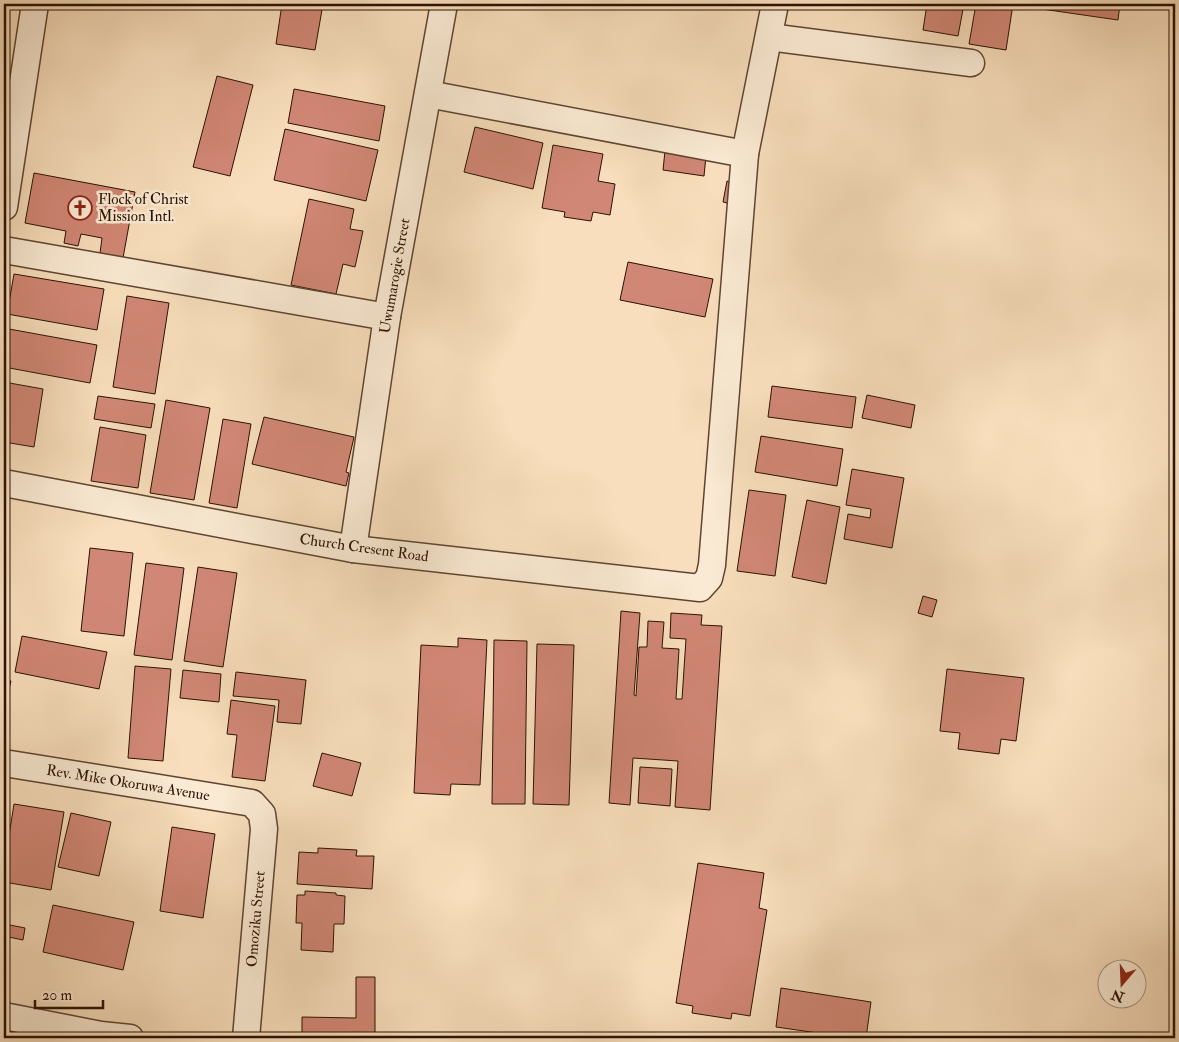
<svg xmlns="http://www.w3.org/2000/svg" width="1179" height="1042" font-family="'IM FELL Double Pica',serif">
	<style>
		.building { fill: #d18776; stroke: #2b1203 }
		.lines { fill: none; stroke-linecap: round; stroke-linejoin: round }
		.minor-casing { stroke: #5e4531; stroke-width: 29 }
		.minor { stroke: #faead3; stroke-width: 26 }
		.labels { text-anchor: middle; dominant-baseline: central; stroke-width: 5; stroke-linejoin: round; paint-order: stroke }
		.poi-label { font-size: 15px; fill: #2b1203; stroke: #faead3; text-anchor: start }
		.street-label { font-size: 15px; fill: #2b1203; stroke: #faead3 }
	</style>
	<rect width="100%" height="100%" fill="#f8debc"/>
	<filter id="stains"><feTurbulence type="fractalNoise" baseFrequency=".004" numOctaves="4"/><feColorMatrix values="0 0 0 0 .2 0 0 0 0 .09 0 0 0 0 .02 0 0 0 .5 -.17"/></filter>
	<radialGradient id="worn" r=".72"><stop offset=".6" stop-color="#630" stop-opacity="0"/><stop offset="1" stop-color="#630" stop-opacity=".3"/></radialGradient>
	<g class="building">
		<path d="M282,4H323L315,50L276,44Z"/>
		<path d="M927,4H964L958,36L923,30Z"/>
		<path d="M976,4H1013L1006,50L969,44Z"/>
		<path d="M1028,4H1120L1118,20L1028,7Z"/>
		<path d="M217,76L253,85L230,176L193,167Z"/>
		<path d="M294,89L385,106L379,141L288,123Z"/>
		<path d="M475,127L543,143L533,189L464,172Z"/>
		<path d="M285,129L378,150L366,201L274,180Z"/>
		<path d="M553,145L603,154L598,181L615,184L610,215L593,212L591,221L564,217L565,212L542,208Z"/>
		<path d="M665,151L706,156L704,176L663,170Z"/>
		<path d="M34,173L135,192L123,258L100,253L102,238L81,234L78,246L64,243L66,231L25,223Z"/>
		<path d="M727,181L736,183L732,204L723,202Z"/>
		<path d="M309,199L354,209L350,229L363,231L355,267L343,264L336,294L291,285Z"/>
		<path d="M628,262L713,279L705,317L620,300Z"/>
		<path d="M14,274L104,289L97,330L7,314Z"/>
		<path d="M127,296L169,303L155,394L113,387Z"/>
		<path d="M9,329L97,345L90,383L4,367Z"/>
		<path d="M4,382L43,389L34,447L4,442Z"/>
		<path d="M772,386L856,397L852,428L768,417Z"/>
		<path d="M867,395L915,405L911,428L862,418Z"/>
		<path d="M98,396L155,404L151,428L94,419Z"/>
		<path d="M166,400L210,408L194,500L150,493Z"/>
		<path d="M264,417L354,437L346,472L349,473L346,486L252,464Z"/>
		<path d="M223,419L251,424L237,508L209,503Z"/>
		<path d="M100,427L146,435L138,488L91,481Z"/>
		<path d="M761,436L843,449L837,486L755,472Z"/>
		<path d="M852,469L904,478L892,548L844,539L848,514L870,518L871,509L846,505Z"/>
		<path d="M749,490L786,495L775,576L737,571Z"/>
		<path d="M807,500L840,507L826,584L792,577Z"/>
		<path d="M90,548L133,553L124,636L81,631Z"/>
		<path d="M146,563L184,568L172,660L134,655Z"/>
		<path d="M198,567L237,573L223,667L184,661Z"/>
		<path d="M923,596L937,600L932,617L918,613Z"/>
		<path d="M621,611L640,613L634,695L636,696L639,647H647L648,621L664,622L662,648L679,649L676,699H682L686,639L670,638L671,613L702,615L701,625L722,626L710,810L675,807L678,761L633,758L630,805L609,803Z"/>
		<path d="M22,636L107,652L99,689L15,672Z"/>
		<path d="M458,638L487,640L480,785L451,784L450,795L414,793L421,645L458,647Z"/>
		<path d="M4,639L9,641L4,662Z"/>
		<path d="M494,640L527,641L525,804H492Z"/>
		<path d="M537,644L574,645L569,805L533,804Z"/>
		<path d="M135,666L171,669L163,761L128,758Z"/>
		<path d="M947,669L1024,678L1016,741L1001,739L999,754L958,749L960,733L940,731Z"/>
		<path d="M183,670L221,674L219,702L180,698Z"/>
		<path d="M236,672L306,680L301,724L277,722L279,700L233,696Z"/>
		<path d="M4,679L11,681L4,709Z"/>
		<path d="M231,700L275,706L265,781L232,777L237,735L227,734Z"/>
		<path d="M322,753L361,763L352,796L313,786Z"/>
		<path d="M640,767L672,769L670,806L638,803Z"/>
		<path d="M4,802L9,803L4,829Z"/>
		<path d="M14,804L64,812L51,890L4,882V867Z"/>
		<path d="M71,813L111,822L99,876L58,867Z"/>
		<path d="M172,827L215,834L203,918L160,911Z"/>
		<path d="M318,848L357,850L356,856H374L372,889L297,884L299,852L318,853Z"/>
		<path d="M698,863L764,873L759,908L767,910L750,1016L732,1013L731,1019L692,1013L693,1006L676,1003Z"/>
		<path d="M305,891L336,893V895L345,896L344,924H334L333,952L301,950L302,923H296L297,895H305Z"/>
		<path d="M53,905L134,922L123,970L43,952Z"/>
		<path d="M5,924L25,928L23,940L4,936Z"/>
		<path d="M356,977H375V1038H302V1017L356,1018Z"/>
		<path d="M781,988L871,1002L866,1038H853L776,1027Z"/>
	</g>
	<g class="lines">
		<g class="minor-casing">
			<g id="minor">
				<path d="M769,37L971,63"/>
				<path d="M428,94L745,154"/>
				<path d="M4,207L35,4"/>
				<path d="M4,250L387,317"/>
				<path d="M4,483L353,549L700,588L709,578L712,565L745,154L775,4"/>
				<path d="M353,549L387,317L444,4"/>
				<path d="M4,763L252,803L262,814L264,829L246,1038"/>
				<path d="M4,1016L101,1035L130,1038"/>
			</g>
		</g>
		<use href="#minor" class="minor"/>
	</g>
	<defs>
		<g id="church-ring" transform="scale(1.25)"><circle r="9.5" fill="#faead3" stroke="#8f2418" stroke-width="1.5"/><path d="M-1.2-6h2.4v3.5h3.3v2.4h-3.3V6h-2.4V-.1h-3.3v-2.4h3.3Z" fill="#8f2418"/></g>
	</defs>
	<g fill-rule="evenodd">
		<use href="#church-ring" x="80" y="208"/>
	</g>
	<g class="labels">
		<g class="poi-label">
			<text x="98" y="199">Flock of Christ<tspan x="98" dy="17">Mission Intl.</tspan></text>
		</g>
		<g class="street-label">
			<text transform="translate(395 276) rotate(-80)">Uwumarogie Street</text>
			<text transform="translate(364 548) rotate(8)">Church Cresent Road</text>
			<text transform="translate(128 783) rotate(9)">Rev. Mike Okoruwa Avenue</text>
			<text transform="translate(256 919) rotate(-85)">Omoziku Street</text>
		</g>
	</g>
	<rect width="1179" height="1042" fill="none" stroke="#f8debc" stroke-width="20"/>
	<rect x="5" y="5" width="1169" height="1032" fill="none" stroke="#2b1203" stroke-width="2.5"/>
	<rect x="10" y="10" width="1159" height="1022" fill="none" stroke="#2b1203"/>
	<g transform="translate(1122 984) rotate(199)"><circle r="24" fill="#faead3" stroke="#a79480"/>
	<path d="M0-4L9 19L0 12L-9 19Z" fill="#8f2418"/>
	<text y="-8" font-size="14" font-weight="bold" text-anchor="middle" fill="#2b1203">N</text>
	</g>
	<path d="M35 1000v8h68v-8" fill="none" stroke="#2b1203" stroke-width="2.5"/>
	<text x="42" y="1000" font-size="15" fill="#2b1203" stroke="#faead3" stroke-width="4" paint-order="stroke">20 m</text>
	<rect width="100%" height="100%" filter="url(#stains)"/>
	<rect width="100%" height="100%" fill="url(#worn)"/>
</svg>
